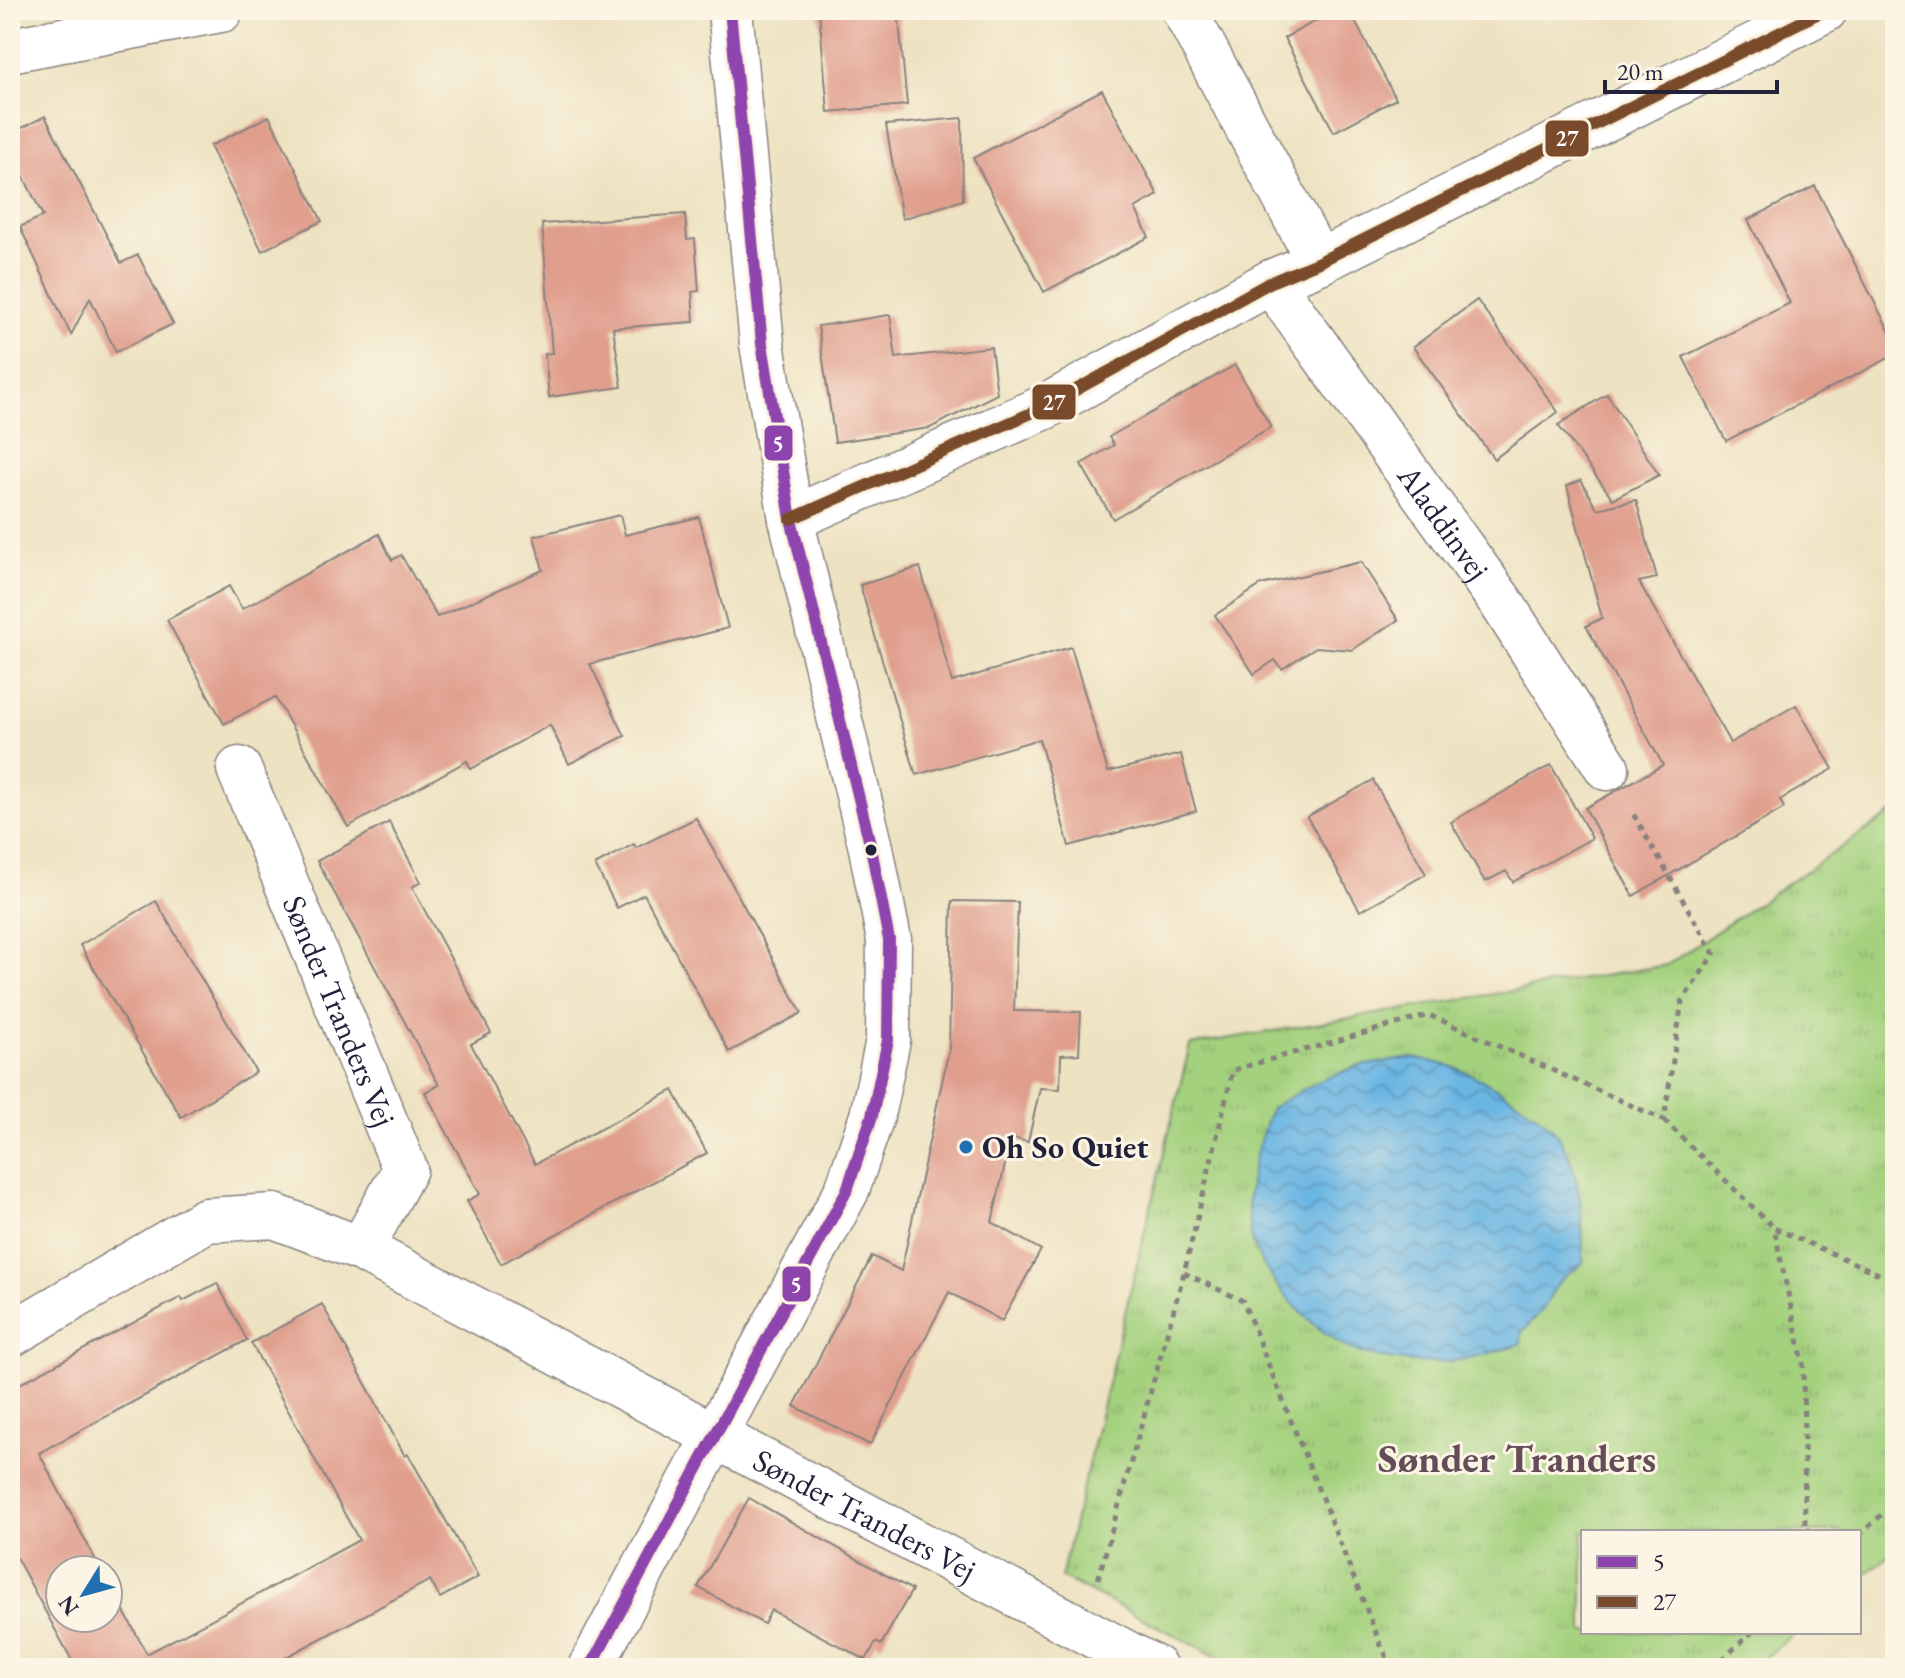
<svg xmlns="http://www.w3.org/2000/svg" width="1905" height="1678" font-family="'EB Garamond',serif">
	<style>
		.grass { fill: url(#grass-tufts); stroke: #637a5c; stroke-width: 2 }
		.water { fill: url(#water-waves); stroke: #466c8f; stroke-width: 2 }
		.building { fill: #e09e8d }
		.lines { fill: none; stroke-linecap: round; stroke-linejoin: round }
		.minor-casing { stroke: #88827e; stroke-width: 47 }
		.path { stroke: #88827e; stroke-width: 5; stroke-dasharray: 6 6; stroke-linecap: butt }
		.minor { stroke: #fff; stroke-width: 44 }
		.bus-1-casing { stroke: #fcf5e5; stroke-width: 18 }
		.bus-2-casing { stroke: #fcf5e5; stroke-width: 18 }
		.bus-1 { stroke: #8e44ad; stroke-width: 12 }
		.bus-2 { stroke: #7a4b2a; stroke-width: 12 }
		.bus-dot { fill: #22223b; stroke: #fcf5e5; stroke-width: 3 }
		.poi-dot { fill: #1f6fb2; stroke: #fcf5e5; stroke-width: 3 }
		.labels { text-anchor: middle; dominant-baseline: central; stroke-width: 6; stroke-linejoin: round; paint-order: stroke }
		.street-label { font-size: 32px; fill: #22223b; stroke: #fcf5e5 }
		.poi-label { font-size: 32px; font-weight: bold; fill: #22223b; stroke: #fcf5e5; text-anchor: start }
		.district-label { font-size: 40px; font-weight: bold; fill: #644d58; stroke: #fcf5e5 }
		.line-badge { stroke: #fcf5e5; stroke-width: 3 }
		.badge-label { font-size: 22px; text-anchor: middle; font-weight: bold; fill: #fff }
	</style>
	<defs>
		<pattern id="grass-tufts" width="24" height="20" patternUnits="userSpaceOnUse" patternTransform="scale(2)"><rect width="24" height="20" fill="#a4d17e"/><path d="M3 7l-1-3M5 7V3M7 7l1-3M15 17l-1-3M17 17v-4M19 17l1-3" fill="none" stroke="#8db36e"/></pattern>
		<pattern id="water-waves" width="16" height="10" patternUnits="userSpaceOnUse" patternTransform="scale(2)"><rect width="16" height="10" fill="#6ab6e3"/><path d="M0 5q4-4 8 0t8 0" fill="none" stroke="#5794b9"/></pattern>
	</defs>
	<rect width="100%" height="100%" fill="#fcf5e5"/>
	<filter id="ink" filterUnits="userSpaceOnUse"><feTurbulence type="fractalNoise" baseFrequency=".0125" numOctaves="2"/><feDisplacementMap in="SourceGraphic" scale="16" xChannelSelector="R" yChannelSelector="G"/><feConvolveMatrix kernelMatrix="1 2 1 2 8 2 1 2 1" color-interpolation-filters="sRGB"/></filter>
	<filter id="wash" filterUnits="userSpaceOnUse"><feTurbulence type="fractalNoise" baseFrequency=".006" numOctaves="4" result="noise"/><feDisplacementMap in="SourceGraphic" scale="32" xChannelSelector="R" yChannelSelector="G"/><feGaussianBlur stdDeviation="1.8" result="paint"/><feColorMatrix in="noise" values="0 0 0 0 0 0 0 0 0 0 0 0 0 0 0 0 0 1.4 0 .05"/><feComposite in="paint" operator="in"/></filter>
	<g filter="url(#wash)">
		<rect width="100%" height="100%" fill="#ede2c1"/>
		<path class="grass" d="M1895,811V1551L1859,1580V1532H1583V1632H1796L1753,1668H1239L1061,1577L1190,1045L1667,965Z"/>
		<path class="water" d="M1411,1058C1427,1061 1445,1063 1459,1069C1482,1079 1542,1113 1556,1133C1582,1169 1583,1220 1583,1263L1559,1281L1544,1308L1522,1332L1521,1344C1496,1351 1469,1360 1443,1362C1419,1364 1388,1360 1364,1354C1323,1343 1263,1280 1252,1239C1241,1194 1256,1150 1271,1108L1317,1082L1358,1066Z"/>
		<g id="blocks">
			<g class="building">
				<path d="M819,10H898L907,105L828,112Z"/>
				<path d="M1336,10H1349L1396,99L1334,132L1284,38Z"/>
				<path d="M1102,90L1158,195L1135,208L1149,237L1044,292L973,158Z"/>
				<path d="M45,116L121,263L138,255L173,324L116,352L90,298L71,335L20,227L43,216L10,149V134Z"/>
				<path d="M269,116L322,221L262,251L210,146Z"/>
				<path d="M962,118L963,200L902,219L886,125Z"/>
				<path d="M1815,186L1895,342V355L1726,441L1683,357L1790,303L1748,220Z"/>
				<path d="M685,214L687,240L695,239L699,291L692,292L694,322L613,328L622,387L549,397L545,354L552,353L542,224Z"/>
				<path d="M1477,300L1558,412L1494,459L1413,347Z"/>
				<path d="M890,315L896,358L991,347L997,394L930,428L835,442L818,326Z"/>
				<path d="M1235,365L1271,427L1113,519L1081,464L1114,445L1109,437Z"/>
				<path d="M1607,394L1659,475L1613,499L1558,425Z"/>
				<path d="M1581,480L1597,509L1636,500L1657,578L1639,582L1730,743L1796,705L1833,769L1780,800L1784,808L1633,896L1585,808L1663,765L1586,626L1602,618L1567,486Z"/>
				<path d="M620,515L625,535L699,517L728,628L590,664L625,736L569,764L550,725L471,769L467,761L348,827L275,697L224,724L167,620L229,586L242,609L379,534L392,560L401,555L437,617L543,570L534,536Z"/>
				<path d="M1361,562L1398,620L1352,650L1316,647L1282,669L1275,660L1254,674L1215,615L1261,585Z"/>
				<path d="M920,567L952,682L1071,647L1108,772L1181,754L1196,811L1069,846L1039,739L916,775L860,585Z"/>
				<path d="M1551,765L1592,838L1513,882L1506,871L1485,882L1451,822Z"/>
				<path d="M1373,780L1426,874L1360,911L1307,817Z"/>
				<path d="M696,818L802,1013L729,1052L644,894L617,908L595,865L634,844L636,848Z"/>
				<path d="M389,822L421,882L412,887L491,1033L471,1044L535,1164L673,1090L707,1153L501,1264L467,1201L480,1194L425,1092L439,1085L317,861Z"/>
				<path d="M156,901L256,1072L181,1117L80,945Z"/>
				<path d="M952,901L1018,902L1014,1011L1081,1012L1079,1054L1061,1055L1060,1089L1040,1088L1028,1142L1011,1138L992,1222L1041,1250L1002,1321L949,1292L870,1445L794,1406L872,1256L901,1271L949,1050Z"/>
				<path d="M217,1283L247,1340L39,1453L101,1570H60V1618H108V1582L147,1654L359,1540L251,1343L322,1304L405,1456L408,1454L478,1577L440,1598L430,1580L266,1668H76L10,1546V1389L181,1297L183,1301Z"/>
				<path d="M749,1498L912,1590L881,1645L876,1642L866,1660L771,1610L764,1624L698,1587Z"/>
			</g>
		</g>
	</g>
	<g filter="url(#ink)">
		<use href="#blocks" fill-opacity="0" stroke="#88827e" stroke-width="2"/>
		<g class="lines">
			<g class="minor-casing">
				<g id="minor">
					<path d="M1184,10L1319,262"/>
					<path d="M10,50L221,10"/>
					<path id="s1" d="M1271,282L1501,602L1607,768"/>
					<path d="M791,519L1045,407L1271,282L1319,262L1825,10"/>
					<path id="s2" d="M239,769L405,1169L361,1249"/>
					<path id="s3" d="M10,1335L206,1220L274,1216L361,1249L1155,1668"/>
					<path d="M590,1668L847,1190L872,1116L888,1040L889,940L871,848L791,519L762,344L730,10"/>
				</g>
			</g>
			<g class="path">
				<path d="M1664,1120L1774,1228"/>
				<path d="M1812,1532L1805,1528L1803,1363L1774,1228L1895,1281"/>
				<path d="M1859,1535L1895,1503"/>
				<path d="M1098,1579L1184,1273"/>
				<path d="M1393,1668L1382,1648L1243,1301L1184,1273L1233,1070L1429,1015L1664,1120L1682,1001L1714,954L1631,810"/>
				<path d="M1713,1668L1752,1632"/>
			</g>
			<use href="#minor" class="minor"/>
			<g class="bus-1-casing">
				<path id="bus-1" d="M590,1668L847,1190L872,1116L888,1040L889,940L871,848L791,519L762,344L730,10"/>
			</g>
			<g class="bus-2-casing">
				<path id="bus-2" d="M791,519L1045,407L1271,282L1319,262L1825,10"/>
			</g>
			<use href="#bus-1" class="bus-1"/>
			<use href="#bus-2" class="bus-2"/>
		</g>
	</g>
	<circle class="bus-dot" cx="871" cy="850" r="7"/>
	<circle class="poi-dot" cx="966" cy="1147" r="8"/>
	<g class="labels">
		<g class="street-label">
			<text stroke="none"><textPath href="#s1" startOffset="296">Aladdinvej</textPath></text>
			<text stroke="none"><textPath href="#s2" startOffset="262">Sønder Tranders Vej</textPath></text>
			<text stroke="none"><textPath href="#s3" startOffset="958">Sønder Tranders Vej</textPath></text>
		</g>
		<g class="poi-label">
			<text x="982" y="1147">Oh So Quiet</text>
		</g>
		<g class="district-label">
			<text x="1517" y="1458">Sønder Tranders</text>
		</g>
	</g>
	<g class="line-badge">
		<rect x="1544" y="119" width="46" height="39" rx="8" fill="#7a4b2a"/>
		<rect x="1031" y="383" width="46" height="38" rx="8" fill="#7a4b2a"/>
		<rect x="763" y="424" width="31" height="38" rx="8" fill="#8e44ad"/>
		<rect x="781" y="1265" width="31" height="38" rx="8" fill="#8e44ad"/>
	</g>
	<g class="badge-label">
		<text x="1567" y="146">27</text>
		<text x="1054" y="410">27</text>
		<text x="778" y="451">5</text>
		<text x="796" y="1292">5</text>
	</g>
	<rect width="1905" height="1678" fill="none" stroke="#fcf5e5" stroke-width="40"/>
	<rect x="1581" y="1530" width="280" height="104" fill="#fcf5e5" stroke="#a5a1a1" stroke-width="2"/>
	<rect x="1597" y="1556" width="40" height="12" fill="#8e44ad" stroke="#a5a1a1" stroke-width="2"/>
	<text x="1653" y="1570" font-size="24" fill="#22223b">5</text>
	<rect x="1597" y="1596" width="40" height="12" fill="#7a4b2a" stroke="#a5a1a1" stroke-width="2"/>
	<text x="1653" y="1610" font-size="24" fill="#22223b">27</text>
	<g transform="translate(84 1594) rotate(233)"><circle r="38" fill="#fcf5e5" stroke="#a5a1a1" stroke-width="2"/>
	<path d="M0-6L14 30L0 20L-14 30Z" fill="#1f6fb2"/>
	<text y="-12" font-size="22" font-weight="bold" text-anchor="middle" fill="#22223b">N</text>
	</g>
	<path d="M1605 80v12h172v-12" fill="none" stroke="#22223b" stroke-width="4"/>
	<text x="1617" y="80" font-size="24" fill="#22223b" stroke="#fcf5e5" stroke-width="6" paint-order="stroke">20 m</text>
</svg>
